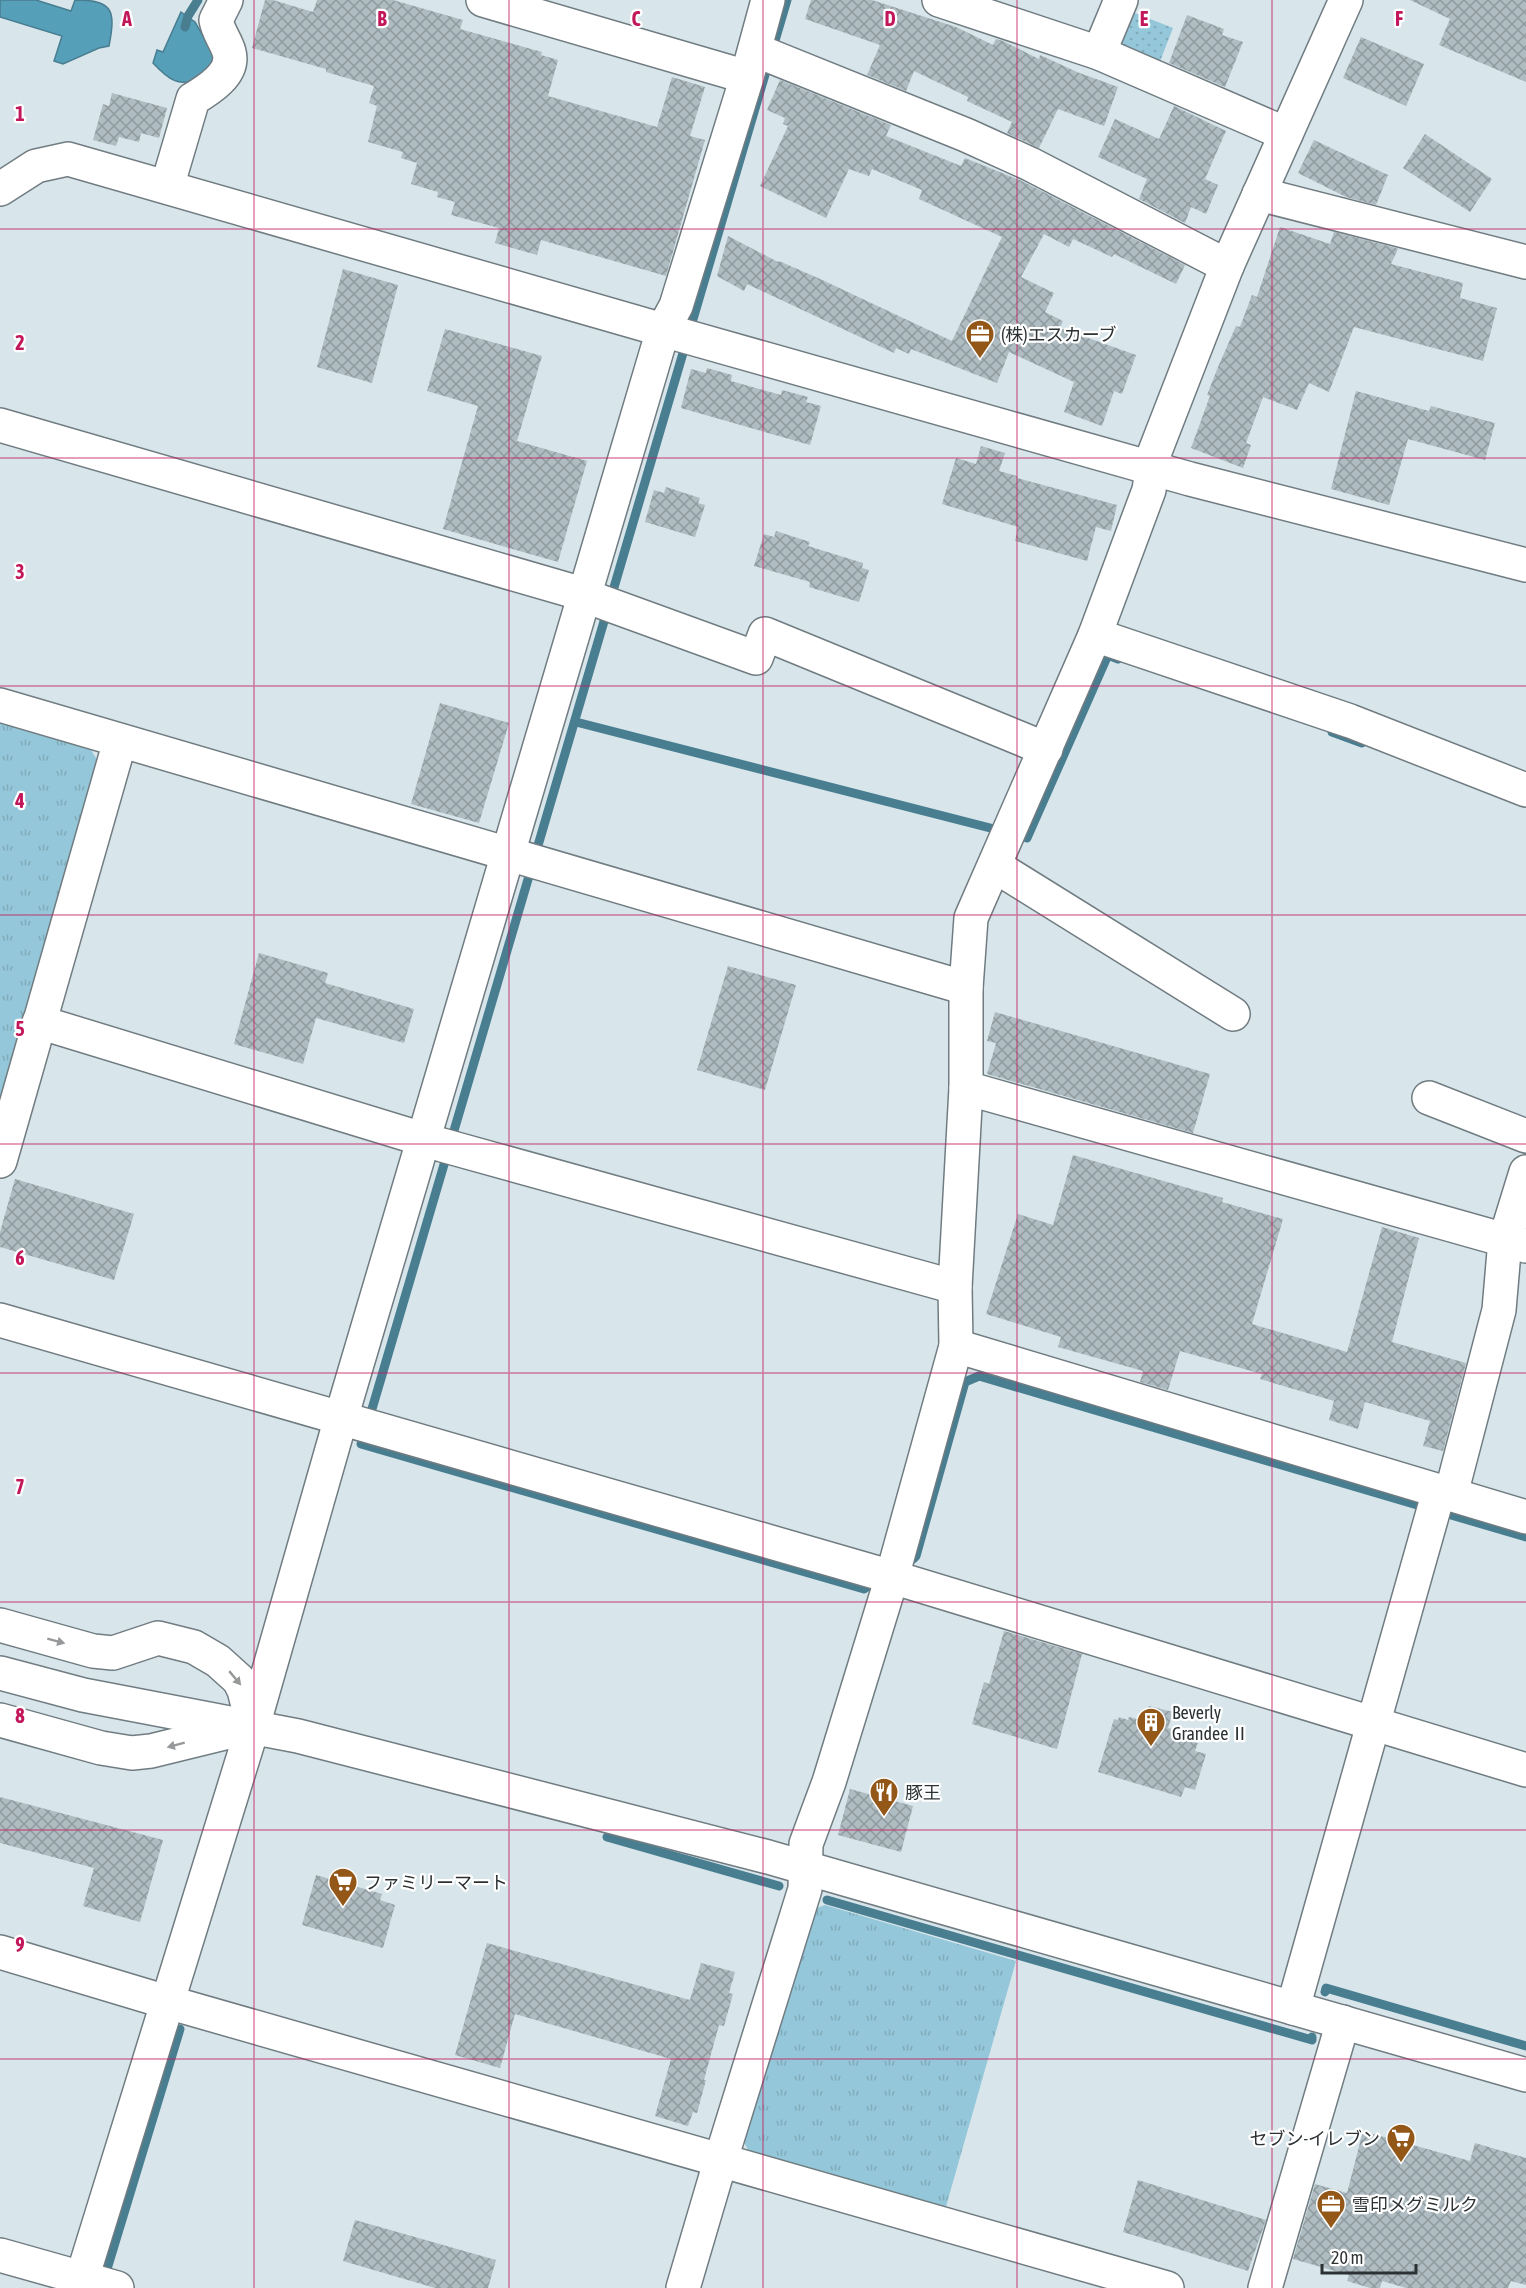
<svg xmlns="http://www.w3.org/2000/svg" width="1526" height="2288" font-family="'Asap Condensed','Noto Sans JP',sans-serif">
	<style>
		.grass { fill: url(#grass-dots) }
		.park { fill: url(#park-tufts) }
		.water { fill: #559fb9; stroke: #497e91; stroke-width: 1.5 }
		.lines { fill: none; stroke-linecap: round; stroke-linejoin: round }
		.stream { stroke: #497e91; stroke-width: 9 }
		.building { fill: url(#building-cross-hatch) }
		.minor-casing { stroke: #707c81; stroke-width: 36 }
		.tertiary-casing { stroke: #707c81; stroke-width: 36 }
		.minor { stroke: #fff; stroke-width: 33 }
		.tertiary { stroke: #fff; stroke-width: 33 }
		.oneway { fill: #96989a }
		.grid { fill: none; stroke: #c2185b; stroke-width: 1.5; stroke-opacity: 0.55 }
		.labels { text-anchor: middle; dominant-baseline: central; stroke-width: 4.5; stroke-linejoin: round; paint-order: stroke }
		.poi-label { font-size: 18px; fill: #2c3234; stroke: #fff; text-anchor: start }
		.grid-label { font-size: 20px; text-anchor: middle; font-weight: bold; fill: #c2185b; stroke: #fff; stroke-width: 4.5; stroke-linejoin: round; paint-order: stroke }
	</style>
	<defs>
		<pattern id="grass-dots" width="8" height="8" patternUnits="userSpaceOnUse" patternTransform="scale(1.5)"><rect width="8" height="8" fill="#94c7d9"/><path d="M2 2h.1M6 6h.1" fill="none" stroke="#80abbb" stroke-width="1.8" stroke-linecap="round"/></pattern>
		<pattern id="park-tufts" width="24" height="20" patternUnits="userSpaceOnUse" patternTransform="scale(1.5)"><rect width="24" height="20" fill="#94c7d9"/><path d="M3 7l-1-3M5 7V3M7 7l1-3M15 17l-1-3M17 17v-4M19 17l1-3" fill="none" stroke="#80abbb"/></pattern>
		<pattern id="building-cross-hatch" width="8" height="8" patternUnits="userSpaceOnUse" patternTransform="scale(1.5)"><rect width="8" height="8" fill="#afbdc2"/><path d="M0 0l8 8M0 8l8-8" fill="none" stroke="#8f9a9e"/></pattern>
	</defs>
	<rect width="100%" height="100%" fill="#d8e6eb"/>
	<path class="grass" d="M1130,11L1173,28L1159,64L1124,49L1121,35Z"/>
	<g class="park">
		<path d="M0,722L90,748L100,765L0,1108Z"/>
		<path d="M825,1905L1016,1961L945,2210L751,2156L741,2136L811,1910Z"/>
	</g>
	<g class="water">
		<path d="M0,0H36L71,11L75,0C113,0 116,10 109,46L99,48L63,64L54,61L62,36L0,17Z"/>
		<path d="M181,12L195,22L215,57C212,67 208,70 200,76C180,90 167,78 153,63L157,50L163,52Z"/>
	</g>
	<g class="lines">
		<g class="stream">
			<path d="M185,27L188,16L198,0"/>
			<path d="M576,722L1002,831"/>
			<path d="M1332,732L1362,743"/>
			<path d="M1015,835L1027,838L1108,655L1118,659"/>
			<path d="M372,1409L787,0"/>
			<path d="M361,1444L864,1589L867,1587"/>
			<path d="M913,1559L916,1556L965,1382L979,1376L1526,1537"/>
			<path d="M607,1837L779,1886"/>
			<path d="M827,1900L1312,2040V2037"/>
			<path d="M1325,1992L1326,1988L1526,2046"/>
			<path d="M104,2279L180,2029"/>
		</g>
	</g>
	<g class="building">
		<path d="M265,0H273L313,12L317,0H393L463,20L460,29L542,52L541,55L558,60L548,96L657,127L672,77L705,87L690,136L705,140L666,276L541,240L537,255L495,243L499,228L451,215L455,202L437,197L438,192L411,184L417,163L401,158L403,152L368,142L377,106L369,103L374,86L326,72V69L252,48Z"/>
		<path d="M811,0H872L956,27L993,45L996,39L1003,41L1039,59L1040,55L1077,72L1118,87L1104,126L1058,109L1039,148L1007,133L1012,122L967,101L968,97L914,71L906,91L867,75L880,45L805,19Z"/>
		<path d="M1410,0H1526V82L1439,45L1450,19Z"/>
		<path d="M1187,15L1224,29L1222,35L1243,42L1225,87L1169,63Z"/>
		<path d="M1361,37L1424,64L1406,106L1343,78Z"/>
		<path d="M780,80L891,125L886,136L961,166L965,158L1022,181L1185,265L1176,284L1114,254L1112,257L1073,239L1069,247L1044,234L1021,277L1054,293L1045,312L1063,321L1060,328L1136,355L1122,394L1114,391L1102,426L1064,412L1074,382L1009,352L997,383L911,349L909,354L896,348L894,353L747,284L744,291L717,276L728,236L778,262L779,261L818,278L952,341L1002,237L919,199L922,190L872,169L869,176L849,169L826,218L760,186L788,126L783,124L785,118L767,110Z"/>
		<path d="M112,93L167,108L159,138L141,133L139,142L119,137L116,146L93,140L103,104L109,106Z"/>
		<path d="M1174,106L1226,131L1205,179L1218,185L1206,214L1191,207L1185,223L1139,199L1147,179L1098,157L1115,119L1159,139Z"/>
		<path d="M1425,134L1492,179L1470,212L1403,168Z"/>
		<path d="M1314,140L1388,175L1376,205L1346,197L1298,173Z"/>
		<path d="M1280,227L1330,244L1334,232L1396,248L1398,249L1391,264L1463,283L1460,298L1497,308L1483,361L1354,327L1329,392L1309,383L1297,410L1263,397L1246,443L1251,445L1243,468L1191,448L1210,396L1207,395L1218,367L1236,326L1240,327L1252,295L1257,297Z"/>
		<path d="M343,269L398,285L372,383L317,367Z"/>
		<path d="M445,329L542,356L517,441L587,461L558,562L443,529L478,406L427,391Z"/>
		<path d="M707,368L732,375L731,381L781,395L782,390L808,397L806,402L821,406L810,445L681,408L691,369L706,373Z"/>
		<path d="M1356,391L1429,411L1431,406L1495,423L1485,460L1408,439L1389,505L1331,489Z"/>
		<path d="M981,446L1005,453L999,471L1017,476V478L1117,505L1111,531L1096,527L1087,561L1015,541L1018,527L942,504L956,458L976,464Z"/>
		<path d="M666,487L700,498L698,503L705,505L695,537L645,522L654,490L664,493Z"/>
		<path d="M776,531L810,542L808,546L863,563L862,568L869,570L859,602L809,587L810,582L754,566L764,534L774,537Z"/>
		<path d="M440,703L509,723L479,823L411,804Z"/>
		<path d="M259,953L328,973L325,983L414,1009L404,1043L316,1018L303,1064L234,1044Z"/>
		<path d="M728,966L796,985L765,1090L697,1070Z"/>
		<path d="M995,1012L1210,1074L1193,1133L987,1074L996,1043L987,1041Z"/>
		<path d="M1073,1155L1223,1198L1222,1202L1283,1219L1252,1324L1347,1352L1382,1227L1419,1238L1392,1342L1466,1363L1443,1451L1423,1446L1430,1421L1365,1402L1358,1429L1329,1420L1334,1401L1260,1379L1262,1374L1180,1351L1168,1390L1140,1382L1143,1371L1058,1347L1061,1337L986,1314L1018,1214L1053,1225Z"/>
		<path d="M15,1179L134,1214L114,1280L0,1247V1232Z"/>
		<path d="M1004,1631L1082,1654L1057,1749L972,1724L984,1682L989,1684Z"/>
		<path d="M1149,1706L1173,1712L1168,1728L1188,1733L1187,1736L1195,1738L1194,1742L1198,1743L1195,1751L1206,1754L1195,1790L1185,1787L1181,1797L1098,1772L1114,1719L1118,1720L1119,1717L1128,1720L1129,1717L1145,1721Z"/>
		<path d="M850,1789L913,1806L901,1852L838,1835Z"/>
		<path d="M0,1797L163,1840L140,1922L83,1906L94,1868L0,1843Z"/>
		<path d="M316,1875L382,1894L380,1900L395,1905L383,1948L302,1925Z"/>
		<path d="M487,1943L690,2000L701,1963L735,1972L729,1993L733,1994L724,2026L719,2025L704,2080H706L697,2113L693,2112L688,2126L655,2116L671,2059L515,2014L500,2068L455,2055Z"/>
		<path d="M1363,2131L1470,2161L1475,2143L1526,2158V2285L1511,2281L1508,2288H1406L1382,2281L1380,2288H1370L1347,2281L1349,2275L1293,2259L1315,2184L1347,2193Z"/>
		<path d="M1138,2180L1266,2220L1248,2271L1123,2232Z"/>
		<path d="M355,2220L496,2260L488,2288H435L343,2261Z"/>
	</g>
	<g class="lines">
		<g class="minor-casing">
			<g id="minor">
				<path d="M483,0L747,77"/>
				<path d="M939,0L1099,53L1286,134"/>
				<path d="M755,50L966,135L1030,164L1227,266"/>
				<path d="M1099,53L1121,0"/>
				<path d="M167,187L193,99C208,90 235,74 229,52C226,41 218,32 216,20L226,0"/>
				<path d="M0,189L36,166L68,159L663,330L676,306L747,77L768,0"/>
				<path d="M1259,194L1526,262"/>
				<path d="M0,425L569,590L756,658L765,634L1046,749"/>
				<path d="M1095,635L1350,721L1526,790"/>
				<path d="M0,705L966,988"/>
				<path d="M995,866L1233,1014"/>
				<path d="M39,1022L442,1145L955,1287"/>
				<path d="M966,1088L1526,1246"/>
				<path d="M1429,1098L1526,1136"/>
				<path d="M0,1161L120,741"/>
				<path d="M0,1320L892,1577L1526,1770"/>
				<path d="M956,1346L1526,1517"/>
				<path d="M1451,1494L1499,1310L1505,1240L1526,1172"/>
				<path d="M0,1625L93,1651L113,1653L158,1638L194,1647L218,1661L239,1680L244,1690L253,1726L79,2288"/>
				<path d="M0,1720L101,1748L132,1753L151,1751L253,1726"/>
				<path d="M0,1952L150,1997L1167,2288"/>
				<path d="M1293,2008L1439,1491"/>
				<path d="M0,2255L117,2288"/>
				<path d="M683,2288L721,2159L805,1889L806,1844L829,1782L892,1577L956,1346L955,1287L966,1088V988L971,918L1095,635L1149,490L1152,469"/>
				<path d="M1265,2288L1343,2022"/>
			</g>
		</g>
		<g class="tertiary-casing">
			<g id="tertiary">
				<path d="M1152,469L1154,454L1227,266L1346,0"/>
				<path d="M0,1673L83,1695L298,1736L768,1857L1526,2075"/>
				<path d="M253,1726L341,1418L663,330L1190,479L1526,565"/>
			</g>
		</g>
		<use href="#minor" class="minor"/>
		<use href="#tertiary" class="tertiary"/>
	</g>
	<defs><path id="oneway-solid" d="M-6-.8H1V-3.2L6.5 0L1 3.2V.8H-6Z" transform="scale(1.5)"/></defs>
	<g class="oneway">
		<use href="#oneway-solid" transform="translate(56 1641) rotate(15)"/>
		<use href="#oneway-solid" transform="translate(235 1678) rotate(50)"/>
		<use href="#oneway-solid" transform="translate(176 1745) rotate(165)"/>
	</g>
	<path class="grid" d="M254,0V2288M509,0V2288M763,0V2288M1017,0V2288M1272,0V2288M0,229H1526M0,458H1526M0,686H1526M0,915H1526M0,1144H1526M0,1373H1526M0,1602H1526M0,1830H1526M0,2059H1526"/>
	<defs>
		<g id="office-pin" transform="scale(1.5)"><path d="M0 17L-7.5 6A9.5 9.5 0 1 1 7.5 6Z" fill="#935718" stroke="#fff"/><path d="M-6-3h4V-5.5h4V-3h4V5H-6ZM-1-4.5V-3h2v-1.5ZM-6 0V1H6V0Z" fill="#fff"/></g>
		<g id="building-pin" transform="scale(1.5)"><path d="M0 17L-7.5 6A9.5 9.5 0 1 1 7.5 6Z" fill="#935718" stroke="#fff"/><path d="M-4-6H4V6H1V3H-1V6H-4ZM-2.5-4.3h1.7v1.8h-1.7ZM.8-4.3h1.7v1.8H.8ZM-2.5-1h1.7V.8h-1.7ZM.8-1h1.7V.8H.8Z" fill="#fff"/></g>
		<g id="restaurant-pin" transform="scale(1.5)"><path d="M0 17L-7.5 6A9.5 9.5 0 1 1 7.5 6Z" fill="#935718" stroke="#fff"/><path d="M-5-6h1v4h1v-4h1v4h1v-4h1v5L-1.5 .5V6h-2V.5L-5-1ZM5-6V6H3V1.5H1.5Q1.5-4 5-6Z" fill="#fff"/></g>
		<g id="supermarket-pin" transform="scale(1.5)"><path d="M0 17L-7.5 6A9.5 9.5 0 1 1 7.5 6Z" fill="#935718" stroke="#fff"/><path d="M-6-5.5h2.5l.6 2H6L4.5 2H-2.5L-4.4-4H-6ZM-1.5 3.2a1.3 1.3 0 1 0 .1 0ZM3 3.2a1.3 1.3 0 1 0 .1 0Z" fill="#fff"/></g>
	</defs>
	<g fill-rule="evenodd">
		<use href="#office-pin" x="980" y="334"/>
		<use href="#building-pin" x="1151" y="1722"/>
		<use href="#restaurant-pin" x="884" y="1792"/>
		<use href="#supermarket-pin" x="343" y="1882"/>
		<use href="#supermarket-pin" x="1401" y="2138"/>
		<use href="#office-pin" x="1331" y="2204"/>
	</g>
	<g class="labels">
		<g class="poi-label">
			<text x="1001" y="334">(株)エスカーブ</text>
			<text x="1172" y="1712">Beverly<tspan x="1172" dy="21">Grandee Ⅱ</tspan></text>
			<text x="905" y="1792">豚王</text>
			<text x="364" y="1882">ファミリーマート</text>
			<text x="1380" y="2138" text-anchor="end">セブン-イレブン</text>
			<text x="1352" y="2204">雪印メグミルク</text>
		</g>
	</g>
	<g class="grid-label">
		<text x="127" y="26">A</text>
		<text x="382" y="26">B</text>
		<text x="636" y="26">C</text>
		<text x="890" y="26">D</text>
		<text x="1144" y="26">E</text>
		<text x="1399" y="26">F</text>
		<text x="20" y="121">1</text>
		<text x="20" y="350">2</text>
		<text x="20" y="579">3</text>
		<text x="20" y="808">4</text>
		<text x="20" y="1036">5</text>
		<text x="20" y="1265">6</text>
		<text x="20" y="1494">7</text>
		<text x="20" y="1723">8</text>
		<text x="20" y="1952">9</text>
	</g>
	<path d="M1322 2264v9h94v-9" fill="none" stroke="#2c3234" stroke-width="3"/>
	<text x="1331" y="2264" font-size="18" fill="#2c3234" stroke="#ffffff" stroke-width="4.5" paint-order="stroke">20 m</text>
</svg>
